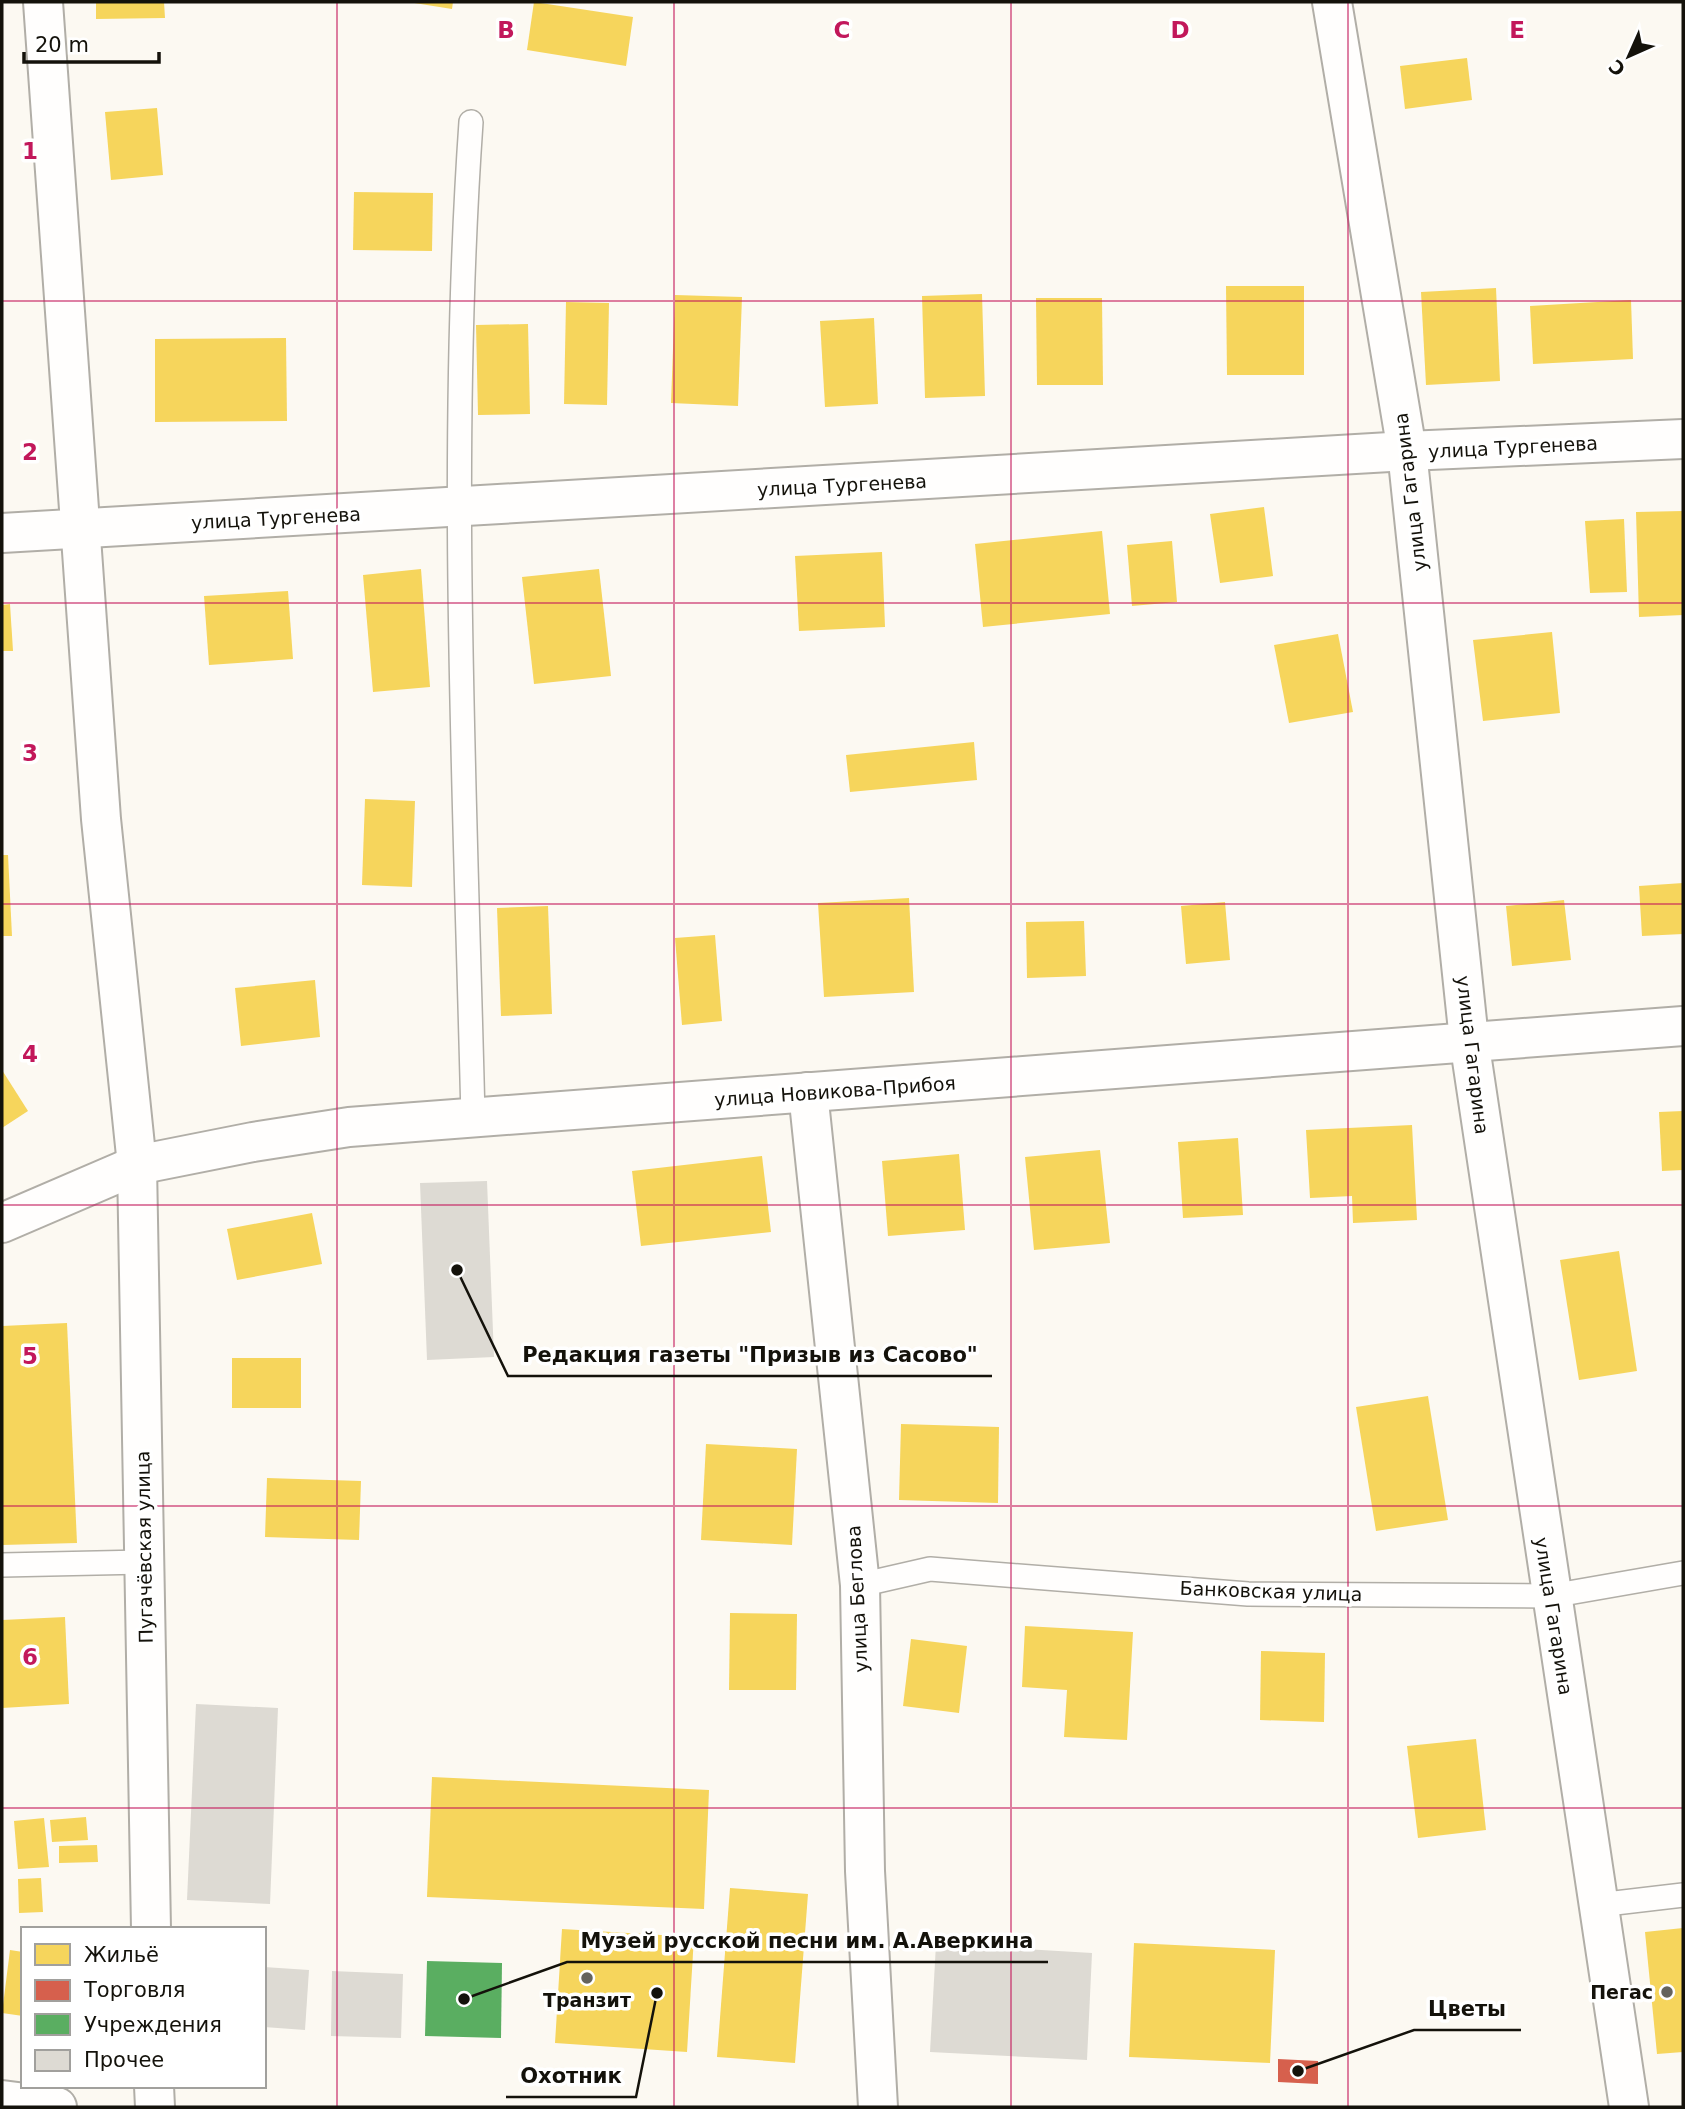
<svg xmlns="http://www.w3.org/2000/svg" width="1685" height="2109" font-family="'DejaVu Sans',sans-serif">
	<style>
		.homes { fill: #f6d55c }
		.shops { fill: #d6604d }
		.public { fill: #5aae61 }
		.building { fill: #dddad3 }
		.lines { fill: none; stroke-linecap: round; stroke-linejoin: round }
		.lane-casing { stroke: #b1aea7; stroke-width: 26 }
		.street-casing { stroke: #b1aea7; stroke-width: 42 }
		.secondary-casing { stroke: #b1aea7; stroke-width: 42 }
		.lane { stroke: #fffefd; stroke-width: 23 }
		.street { stroke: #fffefd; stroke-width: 38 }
		.secondary { stroke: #fffefd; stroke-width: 38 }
		.grid { fill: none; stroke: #c2185b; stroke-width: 2; stroke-opacity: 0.55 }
		.poi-dot { fill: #65635c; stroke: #fff; stroke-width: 2.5 }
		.labels { text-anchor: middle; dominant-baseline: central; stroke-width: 7; stroke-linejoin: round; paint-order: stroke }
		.street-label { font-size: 19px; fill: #14120b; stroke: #fff }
		.poi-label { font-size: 19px; font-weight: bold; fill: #14120b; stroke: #fff; text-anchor: end }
		.grid-label { font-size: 23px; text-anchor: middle; font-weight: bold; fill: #c2185b; stroke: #fff; stroke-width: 7; stroke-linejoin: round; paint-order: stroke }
		.leader { fill: none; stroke: #14120b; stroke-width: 2.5 }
		.callout-dot { fill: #14120b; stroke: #fff; stroke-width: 2.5 }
		.callout-label { font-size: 21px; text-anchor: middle; font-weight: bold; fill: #14120b; stroke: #fff; stroke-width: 7; stroke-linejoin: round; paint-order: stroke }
	</style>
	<rect width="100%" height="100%" fill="#fcf9f2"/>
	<g class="homes">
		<path d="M96,2H164L165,18L96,19Z"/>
		<path d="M408,2H453L452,9Z"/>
		<path d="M534,2L633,17L626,66L527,50Z"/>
		<path d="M1467,58L1472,100L1405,109L1400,66Z"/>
		<path d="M157,108L163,175L111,180L105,112Z"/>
		<path d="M354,192L433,193L432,251L353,250Z"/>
		<path d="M1226,286H1304V375H1227Z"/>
		<path d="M1496,288L1500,381L1426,385L1421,292Z"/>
		<path d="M982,294L985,396L925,398L922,296Z"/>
		<path d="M675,295L742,297L738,406L671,403Z"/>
		<path d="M1036,298H1102L1103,385H1037Z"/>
		<path d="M1631,300L1633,359L1533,364L1530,306Z"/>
		<path d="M566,302L609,303L607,405L564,404Z"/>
		<path d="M874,318L878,404L825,407L820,321Z"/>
		<path d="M528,324L530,414L478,415L476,325Z"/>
		<path d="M286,338L287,421L155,422V339Z"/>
		<path d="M1264,507L1273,576L1220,583L1210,514Z"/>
		<path d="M1683,511V615L1639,617L1636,512Z"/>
		<path d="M1624,519L1627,592L1590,593L1585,521Z"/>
		<path d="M1102,531L1110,614L983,627L975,544Z"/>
		<path d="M1172,541L1177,602L1132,606L1127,545Z"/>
		<path d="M882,552L885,627L799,631L795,556Z"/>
		<path d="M421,569L430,687L373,692L363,575Z"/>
		<path d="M599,569L611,676L534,684L522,577Z"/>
		<path d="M288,591L293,659L209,665L204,596Z"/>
		<path d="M10,604L13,651H2V605Z"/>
		<path d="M1552,632L1560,713L1483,721L1473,640Z"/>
		<path d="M1338,634L1353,712L1289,723L1274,645Z"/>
		<path d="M974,742L977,780L850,792L846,755Z"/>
		<path d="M365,799L415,801L412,887L362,885Z"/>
		<path d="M2,855H8L12,936H2Z"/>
		<path d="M1683,883V934L1642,936L1639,886Z"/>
		<path d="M909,898L914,992L824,997L818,903Z"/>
		<path d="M1564,900L1571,960L1512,966L1506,906Z"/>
		<path d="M1225,902L1230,960L1186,964L1181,906Z"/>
		<path d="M548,906L552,1014L501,1016L497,908Z"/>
		<path d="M1084,921L1086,976L1027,978L1026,922Z"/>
		<path d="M715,935L722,1021L682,1025L675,938Z"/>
		<path d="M315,980L320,1037L241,1046L235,988Z"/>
		<path d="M2,1070L28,1111L2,1128Z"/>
		<path d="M1683,1111V1170L1662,1171L1659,1112Z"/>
		<path d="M1412,1125L1417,1220L1353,1223L1352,1196L1310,1198L1306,1130Z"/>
		<path d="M1238,1138L1243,1215L1183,1218L1178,1142Z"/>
		<path d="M1100,1150L1110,1243L1034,1250L1025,1157Z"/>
		<path d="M959,1154L965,1230L888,1236L882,1161Z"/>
		<path d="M762,1156L771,1232L641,1246L632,1171Z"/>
		<path d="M312,1213L322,1264L237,1280L227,1229Z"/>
		<path d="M1619,1251L1637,1371L1579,1380L1560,1260Z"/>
		<path d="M67,1323L77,1543L2,1545V1326Z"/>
		<rect x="232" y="1358" width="69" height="50"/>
		<path d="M1428,1396L1448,1520L1376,1531L1356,1407Z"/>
		<path d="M901,1424L999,1427L998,1503L899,1500Z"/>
		<path d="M706,1444L797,1449L792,1545L701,1540Z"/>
		<path d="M267,1478L361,1481L359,1540L265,1537Z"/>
		<path d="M730,1613L797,1614L796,1690H729Z"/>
		<path d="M65,1617L69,1704L2,1708V1620Z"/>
		<path d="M1025,1626L1133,1632L1127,1740L1064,1737L1067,1690L1022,1687Z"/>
		<path d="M911,1639L967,1646L959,1713L903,1706Z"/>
		<path d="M1261,1651L1325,1653L1324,1722L1260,1720Z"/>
		<path d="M1476,1739L1486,1830L1418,1838L1407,1746Z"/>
		<path d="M432,1777L709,1790L704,1909L427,1897Z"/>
		<path d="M86,1817L88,1840L52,1842L50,1820Z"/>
		<path d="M44,1818L49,1867L18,1869L14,1821Z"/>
		<path d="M97,1845L98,1862L59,1863V1846Z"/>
		<path d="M41,1878L43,1912L19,1913L18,1879Z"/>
		<path d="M730,1888L808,1894L795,2063L717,2057Z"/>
		<path d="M1683,1928V2052L1657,2054L1645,1932Z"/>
		<path d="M562,1929L694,1937L687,2052L555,2043Z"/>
		<path d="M1134,1943L1275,1950L1270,2063L1129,2057Z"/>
		<path d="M10,1950L23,1952V2016L2,2013Z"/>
	</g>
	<path class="shops" d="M1278,2059L1318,2061V2084L1278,2082Z"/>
	<path class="public" d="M427,1961L502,1963L501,2038L425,2036Z"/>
	<g class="building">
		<path d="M487,1181L494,1357L427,1360L420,1183Z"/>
		<path d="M196,1704L278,1708L270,1904L187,1900Z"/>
		<path d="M936,1944L1092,1953L1087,2060L930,2052Z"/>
		<path d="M264,1967L309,1970L305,2030L264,2027Z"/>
		<path d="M332,1971L403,1974L401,2038L331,2036Z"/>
	</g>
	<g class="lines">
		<g class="lane-casing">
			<g id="lane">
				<path d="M471,122C448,453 465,786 473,1118"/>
				<path d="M2,1565L144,1562"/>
				<path d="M860,1585L930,1569L1248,1594L1551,1596L1683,1573"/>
				<path d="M1598,1905L1683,1895"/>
			</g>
		</g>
		<g class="street-casing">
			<g id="street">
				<path d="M43,2L101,819L137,1165"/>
				<path d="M1332,2L1407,451L1469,1040"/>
				<path d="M2,533L1407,451L1683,439"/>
				<path d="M808,1092L860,1585L865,1871L878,2107"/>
			</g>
		</g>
		<g class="secondary-casing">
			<g id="secondary">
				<path d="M1469,1040L1629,2107"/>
				<path d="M137,1165L151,1929"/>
				<path d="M2,1223L137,1165L253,1142L349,1127L1683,1026"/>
				<path d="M154,2086L155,2107"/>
				<path d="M2,2100L57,2107"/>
			</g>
		</g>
		<use href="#lane" class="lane"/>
		<use href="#street" class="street"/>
		<use href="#secondary" class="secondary"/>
	</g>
	<path class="grid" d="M337,2V2107M674,2V2107M1011,2V2107M1348,2V2107M2,301H1683M2,603H1683M2,904H1683M2,1205H1683M2,1506H1683M2,1808H1683"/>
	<g class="poi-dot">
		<circle cx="587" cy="1978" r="7"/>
		<circle cx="1667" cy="1992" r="7"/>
	</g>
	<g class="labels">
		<g class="street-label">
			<text transform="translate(1513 447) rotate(-3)">улица Тургенева</text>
			<text transform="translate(842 485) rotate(-3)">улица Тургенева</text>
			<text transform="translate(1410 492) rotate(-97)">улица Гагарина</text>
			<text transform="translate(276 518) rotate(-3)">улица Тургенева</text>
			<text transform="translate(1473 1055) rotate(83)">улица Гагарина</text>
			<text transform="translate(835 1091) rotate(-4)">улица Новикова-Прибоя</text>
			<text transform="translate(144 1547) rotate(-91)">Пугачёвская улица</text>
			<text transform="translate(1271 1591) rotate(2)">Банковская улица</text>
			<text transform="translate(857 1599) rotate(-93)">улица Беглова</text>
			<text transform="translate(1554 1616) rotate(81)">улица Гагарина</text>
		</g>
		<g class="poi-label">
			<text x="1653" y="1992">Пегас</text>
			<text x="587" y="2000" text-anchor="middle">Транзит</text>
		</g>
	</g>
	<g class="grid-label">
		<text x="506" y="38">B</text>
		<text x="842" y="38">C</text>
		<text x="1180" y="38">D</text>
		<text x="1517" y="38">E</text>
		<text x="30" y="159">1</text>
		<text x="30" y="460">2</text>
		<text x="30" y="761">3</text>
		<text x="30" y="1062">4</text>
		<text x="30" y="1364">5</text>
		<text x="30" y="1665">6</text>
	</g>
	<path class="leader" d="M457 1270L508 1376H992M464 1999L567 1962H1048M1298 2071L1414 2030H1521M657 1993L636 2097H506"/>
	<g class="callout-dot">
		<circle cx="457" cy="1270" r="7"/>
		<circle cx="464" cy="1999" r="7"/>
		<circle cx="1298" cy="2071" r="7"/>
		<circle cx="657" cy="1993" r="7"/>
	</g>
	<g class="callout-label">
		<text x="750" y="1362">Редакция газеты "Призыв из Сасово"</text>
		<text x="807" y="1948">Музей русской песни им. А.Аверкина</text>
		<text x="1467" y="2016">Цветы</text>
		<text x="571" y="2083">Охотник</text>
	</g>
	<rect width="1685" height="2109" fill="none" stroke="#14120b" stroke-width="7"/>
	<rect x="21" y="1927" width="245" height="161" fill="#ffffff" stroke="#a1a09d" stroke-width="2"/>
	<rect x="35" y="1944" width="35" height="21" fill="#f6d55c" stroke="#a1a09d" stroke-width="2"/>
	<text x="84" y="1962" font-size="21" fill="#14120b">Жильё</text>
	<rect x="35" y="1980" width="35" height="21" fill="#d6604d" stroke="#a1a09d" stroke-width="2"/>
	<text x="84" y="1997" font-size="21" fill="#14120b">Торговля</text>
	<rect x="35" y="2014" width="35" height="21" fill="#5aae61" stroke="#a1a09d" stroke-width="2"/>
	<text x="84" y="2032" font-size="21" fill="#14120b">Учреждения</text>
	<rect x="35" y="2050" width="35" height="21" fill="#dddad3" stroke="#a1a09d" stroke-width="2"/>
	<text x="84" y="2067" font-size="21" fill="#14120b">Прочее</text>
	<g transform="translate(1629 56) rotate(225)" stroke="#ffffff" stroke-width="5" paint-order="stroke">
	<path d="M0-5L12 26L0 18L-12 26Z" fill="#14120b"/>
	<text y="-10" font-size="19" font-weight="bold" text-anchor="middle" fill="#14120b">С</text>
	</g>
	<path d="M24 52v10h135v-10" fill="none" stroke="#14120b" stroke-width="3.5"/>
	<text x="35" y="52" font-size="21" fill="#14120b" stroke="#ffffff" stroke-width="5" paint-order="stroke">20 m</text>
</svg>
